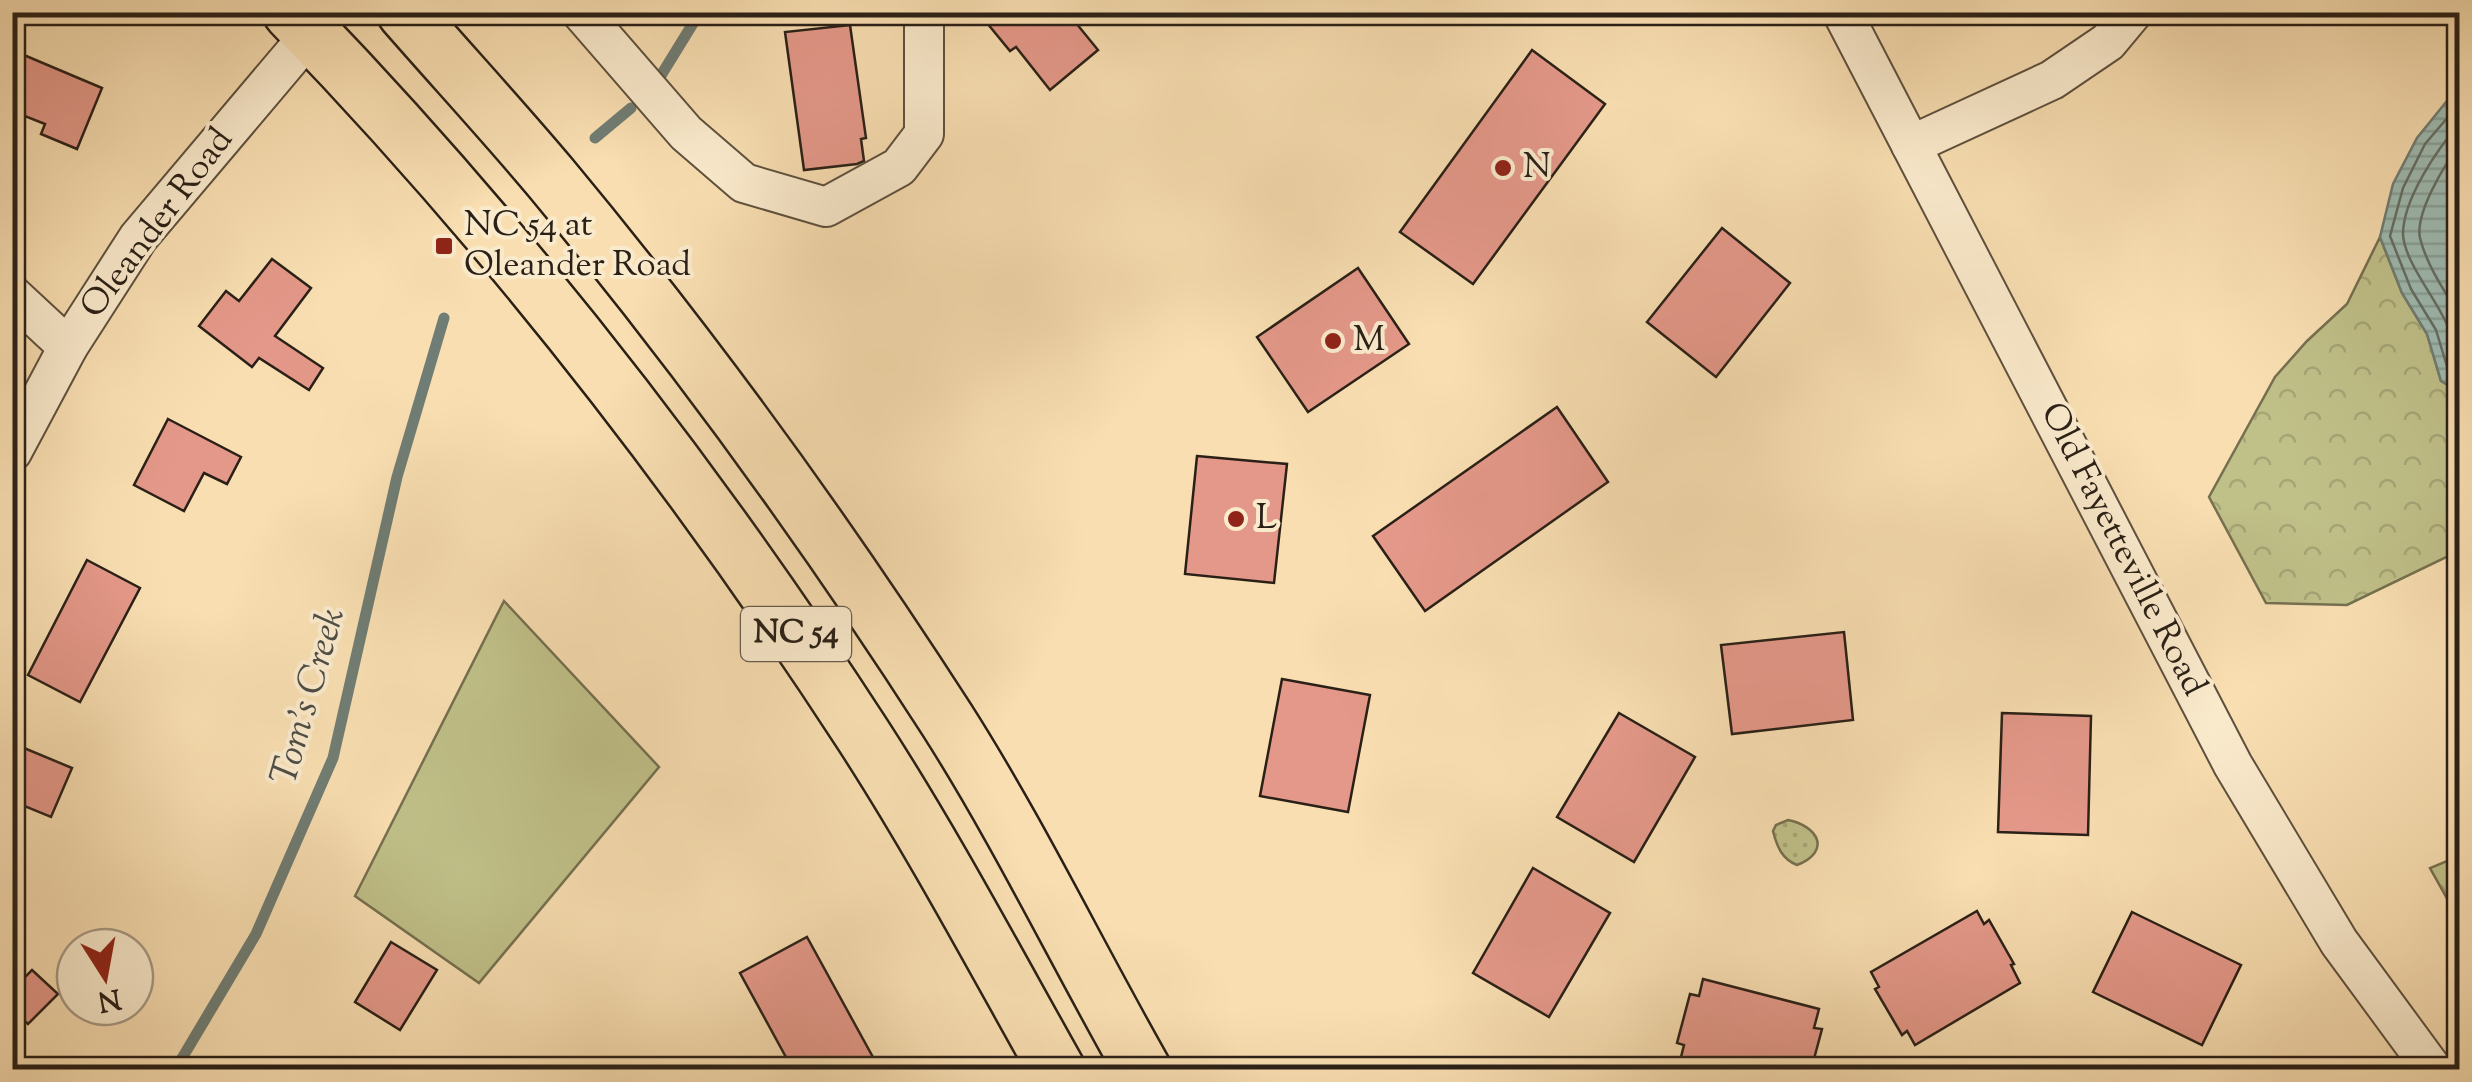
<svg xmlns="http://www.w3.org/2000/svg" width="2472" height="1082" font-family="'Sorts Mill Goudy',serif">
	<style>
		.green { fill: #c0c089; stroke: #757050; stroke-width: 2.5 }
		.forest { fill: url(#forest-crowns); stroke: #757050; stroke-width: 2.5 }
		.park { fill: url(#park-dots); stroke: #757050; stroke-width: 2.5 }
		.water { fill: url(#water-rules); stroke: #707d74; stroke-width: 2.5 }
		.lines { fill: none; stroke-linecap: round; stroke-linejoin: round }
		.shore { stroke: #646e64; stroke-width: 2.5 }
		.stream { stroke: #707d74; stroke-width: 11 }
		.building { fill: #e49889; stroke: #2a2017; stroke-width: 2.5 }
		.minor-casing { stroke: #5e503e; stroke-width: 42 }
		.highway-casing { stroke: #2a2017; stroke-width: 60 }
		.minor { stroke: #faeacc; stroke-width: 38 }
		.highway { stroke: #f8deb1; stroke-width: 55 }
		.poi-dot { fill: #8f2418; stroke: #faeacc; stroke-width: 4 }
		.labels { text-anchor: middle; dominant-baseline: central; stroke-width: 8; stroke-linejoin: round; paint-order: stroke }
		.shield { fill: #faeacc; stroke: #685d4d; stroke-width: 2.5 }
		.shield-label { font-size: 32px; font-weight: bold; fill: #2a2017 }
		.poi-label { font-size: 35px; fill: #2a2017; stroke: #faeacc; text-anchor: start }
		.street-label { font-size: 35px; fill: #2a2017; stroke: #faeacc }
		.water-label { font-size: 38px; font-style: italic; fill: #4d4e46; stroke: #faeacc }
	</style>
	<defs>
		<pattern id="forest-crowns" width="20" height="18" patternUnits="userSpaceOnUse" patternTransform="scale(2.5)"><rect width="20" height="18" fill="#c0c089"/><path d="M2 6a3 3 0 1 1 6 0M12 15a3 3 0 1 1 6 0" fill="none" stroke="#a5a576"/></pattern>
		<pattern id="park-dots" width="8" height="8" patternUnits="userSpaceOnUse" patternTransform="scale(2.5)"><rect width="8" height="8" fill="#c0c089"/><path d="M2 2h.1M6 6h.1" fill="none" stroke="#a5a576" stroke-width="1.8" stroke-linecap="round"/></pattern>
		<pattern id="water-rules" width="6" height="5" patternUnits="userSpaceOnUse" patternTransform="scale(2.5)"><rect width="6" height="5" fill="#9ebbb2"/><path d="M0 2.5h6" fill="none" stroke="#88a098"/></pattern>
	</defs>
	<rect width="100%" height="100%" fill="#f8deb1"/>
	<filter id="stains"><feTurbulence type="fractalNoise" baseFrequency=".002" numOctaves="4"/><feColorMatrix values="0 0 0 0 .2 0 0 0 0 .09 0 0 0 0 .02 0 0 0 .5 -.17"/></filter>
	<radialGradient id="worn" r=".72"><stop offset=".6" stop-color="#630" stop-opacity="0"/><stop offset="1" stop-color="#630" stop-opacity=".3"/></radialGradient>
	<path class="green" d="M504,601L659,767L479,983L355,896Z"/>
	<g class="forest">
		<path d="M2380,237L2402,293L2427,334L2441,381L2456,390L2459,388V551L2347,605L2266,603L2209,497L2275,377L2307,341L2347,304Z"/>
		<path d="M2459,856V920L2430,868Z"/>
	</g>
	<path class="park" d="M1788,820C1818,826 1832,851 1797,865C1782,859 1777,847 1773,831L1776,825Z"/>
	<path class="water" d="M2459,86L2460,388L2457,390L2441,381L2427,334L2402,293L2380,237L2393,184L2417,138Z"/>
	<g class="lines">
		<g class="shore">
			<path d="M2460,103L2425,144L2403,188L2390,236L2411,289L2436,330L2449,373L2460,380"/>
			<path d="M2460,123C2438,148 2403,199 2403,234C2404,262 2438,301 2448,327C2453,339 2456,352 2460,365"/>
			<path d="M2460,146C2444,164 2415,214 2420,238C2427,266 2445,292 2460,316"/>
		</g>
		<g class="stream">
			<path d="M660,77L700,12"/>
			<path d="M595,138L631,108"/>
			<path d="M175,1070L256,934L333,758L397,477L444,318"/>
		</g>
	</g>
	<g class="building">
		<path d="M978,12H1067L1098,50L1050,90L1016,47L1010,51Z"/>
		<path d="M850,25L866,138L861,139L864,161L857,164L804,170L785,32Z"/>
		<path d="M12,50L102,88L77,149L41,134L45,124L12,111Z"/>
		<path d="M1532,50L1605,104L1473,284L1400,232Z"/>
		<path d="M1722,228L1790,283L1716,377L1647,322Z"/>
		<path d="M272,259L311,288L275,336L323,368L309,390L259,358L252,367L199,326L226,291L239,301Z"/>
		<path d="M1358,268L1409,344L1308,412L1257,337Z"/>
		<path d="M1557,407L1608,482L1425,611L1373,536Z"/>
		<path d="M168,419L241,457L227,484L204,473L184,511L134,485Z"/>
		<path d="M1197,456L1287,464L1274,583L1185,574Z"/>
		<path d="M87,560L140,588L80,702L28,675Z"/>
		<path d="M1844,632L1853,720L1732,734L1721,645Z"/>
		<path d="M1282,679L1370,695L1348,812L1260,796Z"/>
		<path d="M1619,713L1695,757L1634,862L1557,817Z"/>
		<path d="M2002,713L2091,716L2088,835L1998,832Z"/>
		<path d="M12,743L72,768L51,817L12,801Z"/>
		<path d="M1533,868L1610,913L1549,1017L1473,973Z"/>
		<path d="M1977,911L1984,924L1989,920L2014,964L2011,965L2020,983L1915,1045L1907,1031L1902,1035L1875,989L1879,987L1871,972Z"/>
		<path d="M2132,912L2241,965L2202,1045L2093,992Z"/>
		<path d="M807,937L880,1070H793L740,973Z"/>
		<path d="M391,942L437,970L400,1030L355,1002Z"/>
		<path d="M32,970L58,994L28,1024L12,1009V990Z"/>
		<path d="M1703,979L1819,1009L1814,1028L1822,1029L1811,1070H1698L1679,1065L1684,1045L1677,1043L1690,994L1699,996Z"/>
	</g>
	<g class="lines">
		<g class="minor-casing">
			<g id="minor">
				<path d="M581,12L686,133L744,183L826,207L899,167L924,134V12"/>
				<path d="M1842,12L2233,765L2339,942L2433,1070"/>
				<path d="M1911,145L2052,80L2108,42L2133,12"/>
				<path d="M12,295L68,347"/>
				<path d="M12,452L68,347L138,238L329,12"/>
			</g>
		</g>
		<g class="highway-casing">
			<g id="highway">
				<path d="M291,12C505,233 696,478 863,735C933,843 994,958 1057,1070"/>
				<path d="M405,12C453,67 503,121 550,177C693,349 826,532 947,720C1019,833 1077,954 1143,1070"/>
			</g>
		</g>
		<use href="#minor" class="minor"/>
		<use href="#highway" class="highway"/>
	</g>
	<g class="poi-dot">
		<circle cx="1503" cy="168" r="10"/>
		<rect x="434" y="236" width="20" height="20" rx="5"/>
		<circle cx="1333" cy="341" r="10"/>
		<circle cx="1236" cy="519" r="10"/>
	</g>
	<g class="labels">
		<rect class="shield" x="741" y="607" width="110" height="54" rx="8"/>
		<g class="shield-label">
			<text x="796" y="634">NC 54</text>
		</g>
		<g class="poi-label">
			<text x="1523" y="168">N</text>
			<text x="464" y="226">NC 54 at<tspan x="464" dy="40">Oleander Road</tspan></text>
			<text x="1353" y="341">M</text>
			<text x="1256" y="519">L</text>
		</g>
		<g class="street-label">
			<text transform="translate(158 224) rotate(-53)">Oleander Road</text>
			<text transform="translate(2122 550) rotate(63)">Old Fayetteville Road</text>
		</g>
		<g class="water-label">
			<text transform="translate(310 697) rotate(-74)">Tom's Creek</text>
		</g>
	</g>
	<rect width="2472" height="1082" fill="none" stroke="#f8deb1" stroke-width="50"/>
	<rect x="15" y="15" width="2442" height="1052" fill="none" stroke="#2a2017" stroke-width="5"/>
	<rect x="25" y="25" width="2422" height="1032" fill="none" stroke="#2a2017" stroke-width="2.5"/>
	<g transform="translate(105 977) rotate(169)"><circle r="48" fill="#faeacc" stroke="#a79984" stroke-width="2.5"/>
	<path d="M0-8L18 38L0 25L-18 38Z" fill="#8f2418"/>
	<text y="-15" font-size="28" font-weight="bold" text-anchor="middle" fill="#2a2017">N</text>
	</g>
	<rect width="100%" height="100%" filter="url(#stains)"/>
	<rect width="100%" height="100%" fill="url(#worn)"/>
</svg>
